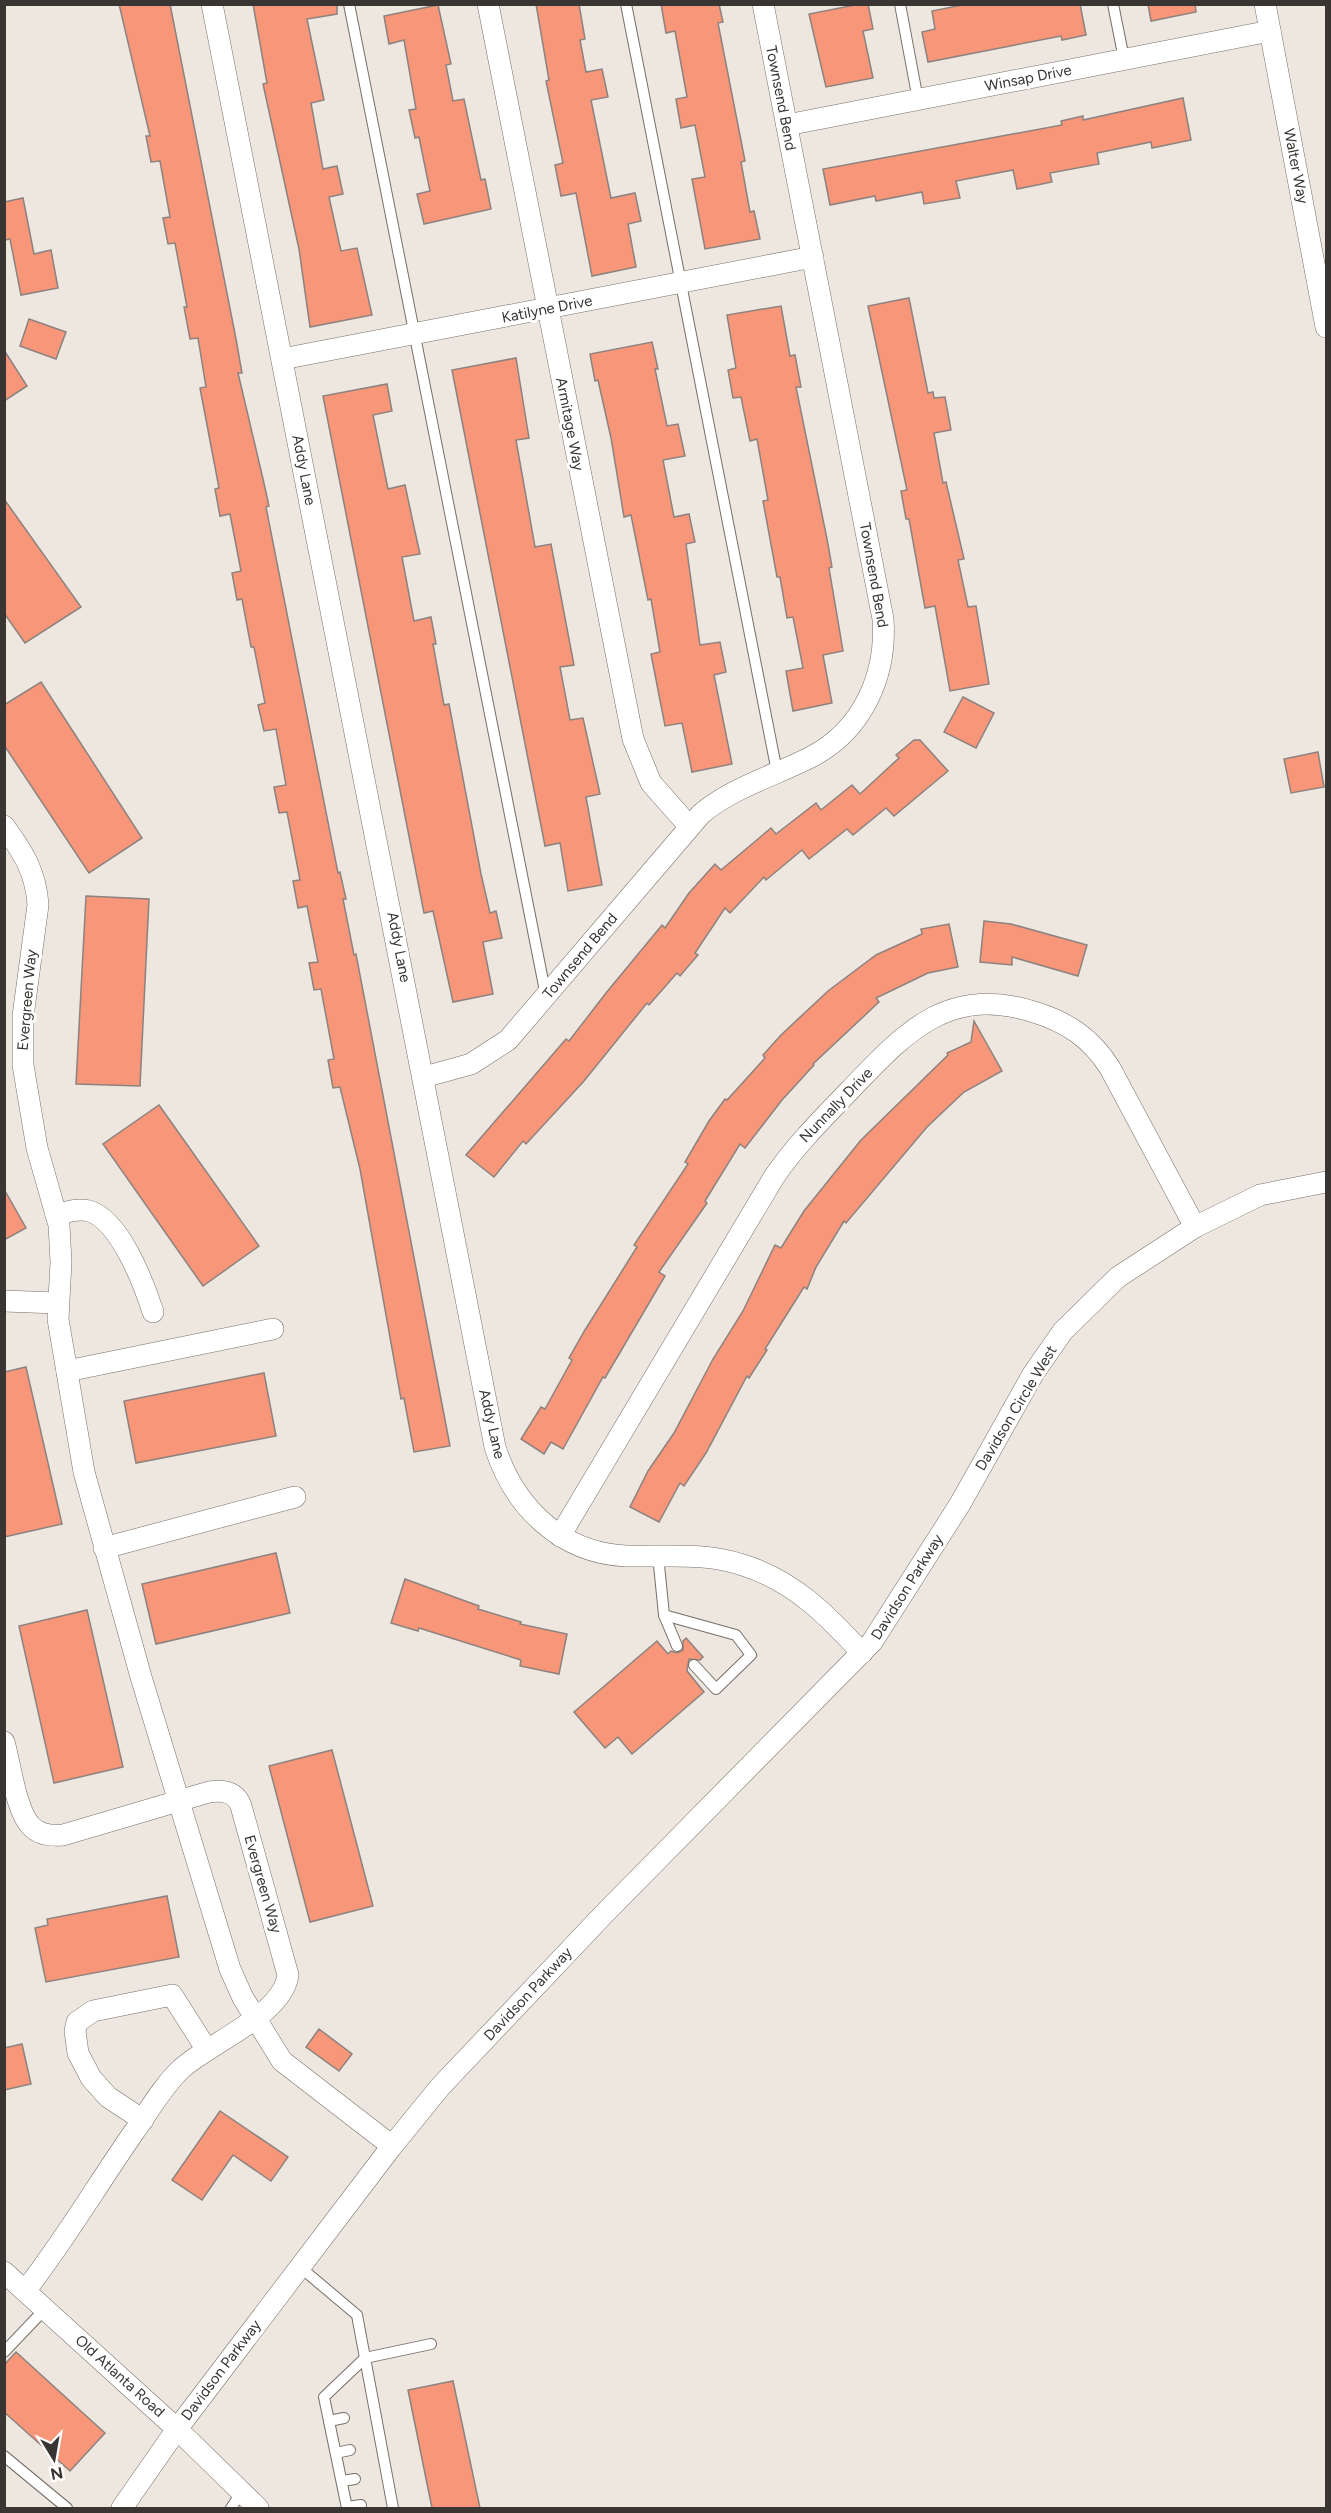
<svg xmlns="http://www.w3.org/2000/svg" width="1331" height="2513" font-family="Figtree,sans-serif">
	<style>
		.building { fill: #f79678; stroke: #8c827f; stroke-width: 1.5 }
		.lines { fill: none; stroke-linecap: round; stroke-linejoin: round }
		.lane-casing { stroke: #756f68; stroke-width: 12 }
		.street-casing { stroke: #756f68; stroke-width: 22 }
		.lane { stroke: #fff; stroke-width: 10 }
		.street { stroke: #fff; stroke-width: 21 }
		.labels { text-anchor: middle; dominant-baseline: central; stroke-width: 6; stroke-linejoin: round; paint-order: stroke }
		.street-label { font-size: 15px; fill: #383532; stroke: #fff }
	</style>
	<rect width="100%" height="100%" fill="#eee7df"/>
	<g class="building">
		<path d="M119,4H170L236,339L242,373H238L263,479L269,506L266,507L338,873L340,872L346,899H343L354,955L356,954L450,1446L414,1452L404,1398L401,1399L360,1169L340,1087L333,1088L328,1060L334,1059L321,989L314,990L309,963L318,962L307,906L298,908L293,881L300,880L287,812L279,813L274,787L286,785L276,729L264,731L258,705L265,703L254,647H251L242,599L237,600L232,573L241,571L230,514L220,516L215,489L219,488L200,388L206,387L198,338L190,339L184,307H187L175,243L168,244L163,218L170,217L160,161L151,162L146,136H150Z"/>
		<path d="M253,4H337V14L307,19L324,100L311,103L323,169L337,166L343,194L329,197L341,251L357,248L372,315L310,327L299,249L263,84L267,83Z"/>
		<path d="M536,4H579L585,39L580,40L586,72L602,69L608,97L591,100L611,198L635,193L641,221L628,224L636,267L592,276L576,193L561,196L555,165L563,163L546,81L549,80Z"/>
		<path d="M661,4H719L723,22L718,23L745,161L741,162L750,212L754,211L760,239L705,249L692,179L705,177L695,125L681,128L676,99L687,97L675,31L666,33Z"/>
		<path d="M860,4H868L873,29L863,31L873,78L826,87L809,14Z"/>
		<path d="M967,4H1080L1086,35L1062,40L1061,36L928,62L922,32L935,29L932,11Z"/>
		<path d="M1148,4H1195L1196,12L1151,21Z"/>
		<path d="M438,5L451,64L446,65L453,101L464,99L481,180L485,179L491,209L424,224L417,194L430,191L419,137L415,138L409,110L416,109L404,40L389,44L384,16Z"/>
		<path d="M1183,98L1191,140L1152,148L1151,142L1097,153L1099,164L1050,173L1052,182L1017,189L1013,170L956,181L960,198L924,204L922,192L876,201L875,196L830,205L823,169L1062,125L1061,121L1083,116V120Z"/>
		<path d="M23,198L34,254L51,250L58,288L21,295L10,239L4,240V202Z"/>
		<path d="M909,298L928,393L933,392L934,398L945,397L951,430L934,433L943,483L946,482L964,559L958,560L968,607L976,606L989,684L950,691L935,606L925,608L909,519H906L901,491L907,490L868,306Z"/>
		<path d="M781,306L790,356L795,355L801,387H796L827,539L832,567L829,568L843,651L823,655L832,703L793,711L786,671L803,668L793,617L787,618L780,577H777L763,501L768,500L757,439L750,441L741,397L733,398L728,370L736,368L727,315Z"/>
		<path d="M29,319L66,332L56,359L20,346Z"/>
		<path d="M652,342L658,369H655L667,426L678,424L685,456L663,460L674,517L689,514L695,542L686,544L700,645L720,642L726,672L714,675L732,764L692,772L682,723L665,726L651,654L660,652L651,599L648,600L631,515L624,517L611,438L598,380L595,381L590,354Z"/>
		<path d="M4,350L27,386L4,401Z"/>
		<path d="M516,358L529,438L516,440L535,547L551,544L574,665L560,667L570,720L583,718L600,794L586,797L602,885L568,891L560,843L545,846L452,370Z"/>
		<path d="M387,384L392,411L373,415L388,489L405,485L414,527L420,554L402,557L414,621L431,617L436,644H433L444,705L449,704L481,874L490,913L496,911L502,938L483,942L493,994L453,1002L433,911L424,913L323,396Z"/>
		<path d="M4,499L81,607L25,643L4,613Z"/>
		<path d="M41,682L142,838L89,873L4,745V705Z"/>
		<path d="M963,697L994,713L976,748L944,732Z"/>
		<path d="M914,740H920L948,771L894,816L886,808L853,835L847,829L809,859L802,850L766,880L764,877L730,913L725,908L695,953L698,955L680,976L677,973L649,1005L647,1003L584,1081L526,1144L523,1141L494,1177L466,1155L566,1039L569,1041L606,993L662,925L665,928L689,893L715,864L721,870L771,828L776,834L816,803L821,810L852,785L860,794L899,758L896,755Z"/>
		<path d="M1318,752L1324,787L1291,793L1284,759Z"/>
		<path d="M86,896L149,899L140,1086L76,1084Z"/>
		<path d="M984,921L1011,924L1087,945L1078,976L1012,957V965L980,962Z"/>
		<path d="M949,924L958,967L928,973L876,998L879,1002L813,1064L814,1065L782,1100L745,1148L740,1144L705,1201L707,1203L659,1272L665,1276L605,1378L603,1377L563,1449L551,1442L544,1454L521,1439L541,1407L545,1409L572,1360L569,1358L585,1330L637,1247L634,1245L688,1164L685,1162L709,1121L725,1099L727,1100L765,1058L763,1055L781,1035L828,991L876,955L922,934L921,929Z"/>
		<path d="M974,1021L1002,1071L964,1092L927,1127L846,1223L844,1221L816,1267L807,1289L804,1287L765,1349L767,1350L749,1378L747,1376L706,1453L684,1486L680,1483L659,1522L630,1507L648,1471L674,1433L713,1359L743,1311L775,1245L781,1248L804,1211L861,1140L948,1055L947,1053L971,1042Z"/>
		<path d="M159,1105L259,1246L203,1286L103,1144Z"/>
		<path d="M4,1189L26,1228L4,1240Z"/>
		<path d="M26,1367L62,1524L4,1537V1372Z"/>
		<path d="M264,1373L276,1436L136,1463L124,1401Z"/>
		<path d="M276,1553L290,1613L156,1644L142,1584Z"/>
		<path d="M405,1579L479,1606L478,1609L521,1622L520,1624L567,1634L559,1674L520,1666L521,1660L419,1628L418,1631L391,1623Z"/>
		<path d="M87,1610L123,1767L54,1783L19,1626Z"/>
		<path d="M686,1638L703,1657L700,1660L689,1659L687,1671L704,1692L632,1754L618,1737L605,1748L574,1712L657,1641L668,1654L671,1651L677,1653L683,1650V1641Z"/>
		<path d="M332,1750L373,1906L310,1922L269,1766Z"/>
		<path d="M167,1896L179,1957L46,1982L35,1928L48,1925L47,1919Z"/>
		<path d="M319,2029L352,2054L339,2071L306,2047Z"/>
		<path d="M22,2044L31,2084L4,2090V2048Z"/>
		<path d="M220,2111L288,2157L271,2181L233,2155L202,2200L172,2180Z"/>
		<path d="M16,2352L105,2433L70,2471L4,2412V2365Z"/>
		<path d="M453,2381L480,2508H432L408,2390Z"/>
	</g>
	<g class="lines">
		<g class="lane-casing">
			<g id="lane">
				<path d="M349,4L546,996"/>
				<path d="M626,4L777,772"/>
				<path d="M900,4L918,100"/>
				<path d="M1113,4L1124,59"/>
				<path d="M658,1555L664,1615L736,1635L751,1655L716,1689L694,1665"/>
				<path d="M664,1615L677,1646"/>
				<path d="M300,2267L357,2315L393,2508"/>
				<path d="M4,2352L45,2309"/>
				<path d="M329,2421L344,2418"/>
				<path d="M336,2453L350,2450"/>
				<path d="M4,2456L67,2508"/>
				<path d="M342,2481L355,2479"/>
				<path d="M347,2507L361,2505"/>
				<path d="M231,2508L241,2493"/>
				<path d="M347,2508L324,2397L365,2358L431,2344"/>
			</g>
		</g>
		<g class="street-casing">
			<g id="street">
				<path d="M212,4L495,1447C514,1507 561,1553 626,1556C667,1557 704,1552 743,1565C794,1581 827,1615 862,1653"/>
				<path d="M488,4L633,739L651,783L689,826"/>
				<path d="M1265,4L1326,327"/>
				<path d="M787,125L1270,31"/>
				<path d="M282,359L813,257"/>
				<path d="M4,826C23,852 36,872 38,905L23,1016V1065L37,1148L59,1225L61,1262L58,1319L84,1472L141,1677L230,1969L243,1998L282,2061L392,2146"/>
				<path d="M424,1077L471,1064L508,1040L701,814C733,787 774,776 811,757C863,730 887,675 883,619L763,4"/>
				<path d="M56,1215C66,1212 78,1208 89,1211C120,1220 144,1284 153,1312"/>
				<path d="M4,1301L57,1303"/>
				<path d="M67,1371L273,1329"/>
				<path d="M560,1536L774,1177C796,1145 823,1118 849,1091C904,1034 947,984 1034,1012C1067,1022 1091,1038 1110,1068L1195,1227"/>
				<path d="M104,1548L295,1497"/>
				<path d="M4,1742C10,1762 16,1813 32,1827C40,1835 52,1836 63,1835L209,1792C223,1790 236,1792 241,1806L288,1975C283,2015 209,2043 181,2069C162,2087 149,2111 134,2132C97,2185 65,2240 25,2291"/>
				<path d="M143,2120L108,2097L91,2078L78,2053L75,2031L77,2022L93,2011L172,1995L207,2050"/>
				<path d="M4,2272L177,2429L258,2508"/>
				<path d="M122,2508L177,2429L392,2146L440,2087L604,1914L872,1642L960,1504L1033,1374L1063,1331L1118,1277L1195,1227L1260,1195L1326,1182"/>
			</g>
		</g>
		<use href="#lane" class="lane"/>
		<use href="#street" class="street"/>
	</g>
	<g class="labels">
		<g class="street-label">
			<text transform="translate(1028 78) rotate(-11)">Winsap Drive</text>
			<text transform="translate(781 98) rotate(79)">Townsend Bend</text>
			<text transform="translate(1296 166) rotate(79)">Walter Way</text>
			<text transform="translate(547 309) rotate(-11)">Katilyne Drive</text>
			<text transform="translate(570 424) rotate(79)">Armitage Way</text>
			<text transform="translate(304 470) rotate(79)">Addy Lane</text>
			<text transform="translate(874 575) rotate(80)">Townsend Bend</text>
			<text transform="translate(399 947) rotate(79)">Addy Lane</text>
			<text transform="translate(580 956) rotate(-50)">Townsend Bend</text>
			<text transform="translate(27 1000) rotate(-85)">Evergreen Way</text>
			<text transform="translate(836 1105) rotate(-46)">Nunnally Drive</text>
			<text transform="translate(1016 1408) rotate(-59)">Davidson Circle West</text>
			<text transform="translate(492 1424) rotate(77)">Addy Lane</text>
			<text transform="translate(907 1587) rotate(-58)">Davidson Parkway</text>
			<text transform="translate(263 1884) rotate(74)">Evergreen Way</text>
			<text transform="translate(528 1994) rotate(-47)">Davidson Parkway</text>
			<text transform="translate(221 2370) rotate(-53)">Davidson Parkway</text>
			<text transform="translate(120 2376) rotate(42)">Old Atlanta Road</text>
		</g>
	</g>
	<rect width="1331" height="2513" fill="none" stroke="#383532" stroke-width="12"/>
	<g transform="translate(54 2459) rotate(169)" stroke="#ffffff" stroke-width="4.5" paint-order="stroke">
	<path d="M0-4.5L10 22L0 15L-10 22Z" fill="#383532"/>
	<text y="-9" font-size="16" font-weight="bold" text-anchor="middle" fill="#383532">N</text>
	</g>
</svg>
